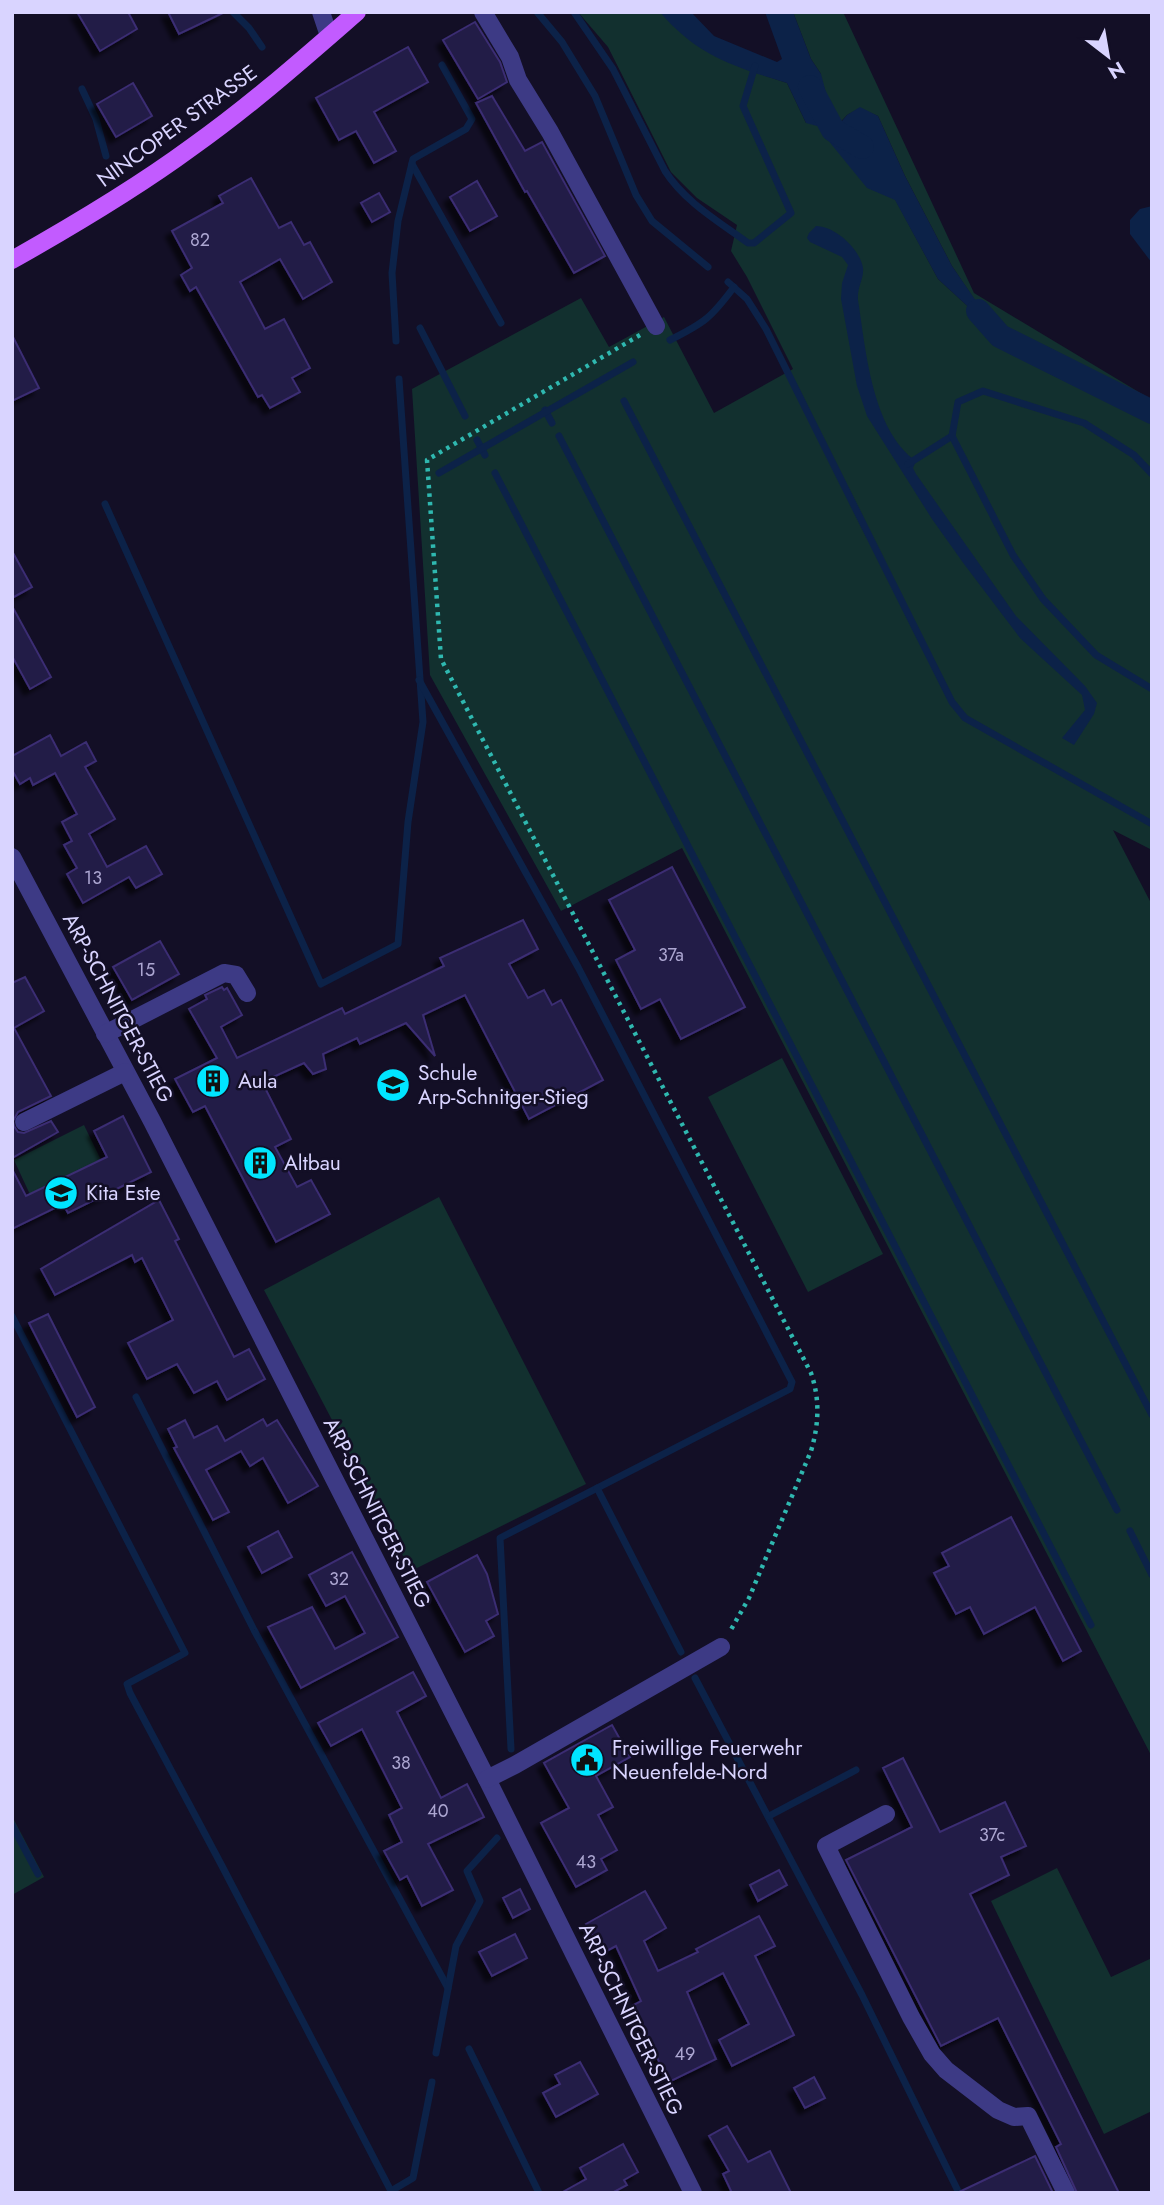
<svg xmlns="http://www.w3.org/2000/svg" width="1164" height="2205" font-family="Jost,sans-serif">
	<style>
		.green { fill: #12302f; fill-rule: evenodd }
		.water { fill: #0c2248 }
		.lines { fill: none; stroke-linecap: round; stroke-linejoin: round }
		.stream { stroke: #0c2248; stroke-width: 7 }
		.canal { stroke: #0c2248; stroke-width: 24 }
		.building { fill: #241b47; stroke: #3b2d73; stroke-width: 2; filter: url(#shadow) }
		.path { stroke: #2fb8b0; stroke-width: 4.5; stroke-dasharray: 3.5 5; stroke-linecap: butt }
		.minor { stroke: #3d3a85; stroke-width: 18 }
		.major { stroke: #c25bff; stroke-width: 18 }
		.labels { text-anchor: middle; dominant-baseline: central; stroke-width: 5; stroke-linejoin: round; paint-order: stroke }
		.number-label { font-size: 18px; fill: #aca6d1 }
		.street-label { font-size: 21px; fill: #d9d4ff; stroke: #130f26 }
		.poi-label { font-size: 21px; fill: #d9d4ff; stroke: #130f26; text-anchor: start }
	</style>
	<defs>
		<filter id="shadow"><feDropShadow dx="-6" dy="6" stdDeviation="2" flood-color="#0009"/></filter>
	</defs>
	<rect width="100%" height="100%" fill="#130f26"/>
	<g class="green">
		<path d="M578,12H660L757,73L787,83L806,123L821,74L811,59L793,12H843L974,293L1152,400V850L1113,830L1152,905V1757L682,848L561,911L430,675L412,389L581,298L609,347L664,317L714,413L793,369L747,277L731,251L737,225L697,198L671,172L608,47ZM860,108L878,116L905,176L952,266L997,333L938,279L895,199L833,130L847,115Z"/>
		<path d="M782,1058L883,1254L808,1292L708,1097Z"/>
		<path d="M84,1125L101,1160L33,1201L14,1160Z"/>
		<path d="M439,1197L586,1484L411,1571L264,1290Z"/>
		<path d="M12,1816L44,1877L12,1895Z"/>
		<path d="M1057,1868L1111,1977L1152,1958V2111L1104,2134L991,1901Z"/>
	</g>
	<g class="water">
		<path d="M660,12H691L714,36L777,62L782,59L765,12H793L811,59L821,74L831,111L817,126L806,123L787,83C735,67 697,56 660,12Z"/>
		<path d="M860,107L878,116L905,176L952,266L1000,336L938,279L895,200L867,188L827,139L847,115Z"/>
		<path d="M1152,206V263L1130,234V220L1140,209Z"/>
		<path d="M816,226C835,226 860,249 863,268C864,279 857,287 858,300C866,351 872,430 916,461L913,468L916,474L1016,616L1085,686L1097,703L1094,714L1074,745L1062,738L1085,710L1082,695L1020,638L964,564L932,519L867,416L857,386L841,299L842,283L848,265L842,257L810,242L807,238L809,233Z"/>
	</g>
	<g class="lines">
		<g class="stream">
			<path d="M233,12L249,28L262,47"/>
			<path d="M537,12L562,42L595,96L636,195L652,221L708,267"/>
			<path d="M574,12L613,69L665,171C685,202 718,221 748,243H754L791,213L743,106L755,66"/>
			<path d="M82,89L96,119L106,156"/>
			<path d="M412,164L501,323"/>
			<path d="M728,282L747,299L766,329L952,702L965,718L1152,824"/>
			<path d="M420,328L465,416"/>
			<path d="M670,340C704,323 711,318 734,287"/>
			<path d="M396,341L392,273L398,221L413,159L466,129L472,119L442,65"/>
			<path d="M624,401L1152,1415"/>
			<path d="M545,410L552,423"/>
			<path d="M559,436L1117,1510"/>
			<path d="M477,440L485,455"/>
			<path d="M908,464L952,436"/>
			<path d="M439,473L633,362"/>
			<path d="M495,473L1091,1625"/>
			<path d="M1152,474L1134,455L1084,423L983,391L958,402L952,436L1013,555L1043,599L1096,655L1152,689"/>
			<path d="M105,504L321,984L398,944L408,822L423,722L399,379"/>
			<path d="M419,680L578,967L792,1382L790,1389L500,1538L511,1749"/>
			<path d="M12,1316L185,1653L127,1684L130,1693L222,1866L392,2193"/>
			<path d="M136,1397L254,1630L448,1988"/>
			<path d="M597,1488L681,1652"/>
			<path d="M1130,1531L1152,1575"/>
			<path d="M695,1678L862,1995L959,2193"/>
			<path d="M769,1816L856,1770"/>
			<path d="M12,1825L38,1874"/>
			<path d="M469,2049L539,2193"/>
			<path d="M436,2053L456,1946L480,1901L467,1871L497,1838"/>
			<path d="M391,2191L413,2178L432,2082"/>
		</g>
		<g class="canal">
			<path d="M810,87L833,130L862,147"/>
			<path d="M978,311L1000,336L1152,412"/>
		</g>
	</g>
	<g class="building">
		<path d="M77,12H128L137,29L100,51Z"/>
		<path d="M168,12H225L179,34Z"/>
		<path d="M475,22L500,62L507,82L478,99L443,40Z"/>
		<path d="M408,47L428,82L374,112L396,151L374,163L356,131L339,140L316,98Z"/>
		<path d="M133,83L152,116L116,137L97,104Z"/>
		<path d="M492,96L525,151L542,142L605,256L574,273L527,191L525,192L476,103Z"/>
		<path d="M251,178L279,228L291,222L304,245L310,242L332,282L303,299L280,259L240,282L265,329L284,319L310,368L292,378L300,392L270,408L262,395L258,397L196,287L190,291L181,275L192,268L172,231L223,203L219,196Z"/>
		<path d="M477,181L497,216L470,231L450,197Z"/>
		<path d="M379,193L390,212L372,222L361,203Z"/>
		<path d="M12,335L39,388L12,401Z"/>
		<path d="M12,551L32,587L12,598Z"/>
		<path d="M12,606L51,677L30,689L12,656Z"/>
		<path d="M50,735L61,756L86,742L96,761L85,767L115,819L89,834L107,867L146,846L162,874L136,888L129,877L83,903L67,874L77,868L64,845L72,841L62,822L77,814L55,773L33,785L30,778L20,784L12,770V756Z"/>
		<path d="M672,867L745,1007L681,1039L660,999L641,1009L616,960L635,950L609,900Z"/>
		<path d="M523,920L538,949L509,964L528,998L544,990L552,1005L561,1000L603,1080L529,1119L465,995L423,1015L435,1056L406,1023L360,1044L357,1038L323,1054L326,1069L313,1074L304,1063L262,1082L291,1139L275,1147L297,1187L311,1180L330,1214L276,1242L205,1106L193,1112L175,1079L217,1058L189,1009L207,999L205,995L222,987L224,990L227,988L242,1015L221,1027L237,1058L342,1008L345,1014L444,966L440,958Z"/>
		<path d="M160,941L179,974L132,1000L113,967Z"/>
		<path d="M25,977L44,1011L14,1028L51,1096L18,1112L13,1121L14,1126L18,1132L24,1133L51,1121L58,1132L12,1158V983Z"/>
		<path d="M123,1116L151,1172L68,1213L63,1204L12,1229V1169L26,1196L107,1157L94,1131Z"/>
		<path d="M159,1200L179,1239L175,1241L234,1357L249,1349L265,1379L227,1400L217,1381L194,1393L177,1364L147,1379L128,1343L173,1320L142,1258L135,1262L132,1255L55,1295L41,1269Z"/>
		<path d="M48,1314L95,1407L77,1417L29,1323Z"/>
		<path d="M263,1419L267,1426L277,1420L318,1486L288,1503L263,1458L250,1466L241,1451L206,1470L229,1512L213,1520L174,1448L177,1447L168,1429L185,1420L194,1438L217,1426L225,1441Z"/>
		<path d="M1011,1517L1081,1651L1063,1661L1035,1607L984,1634L970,1607L956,1614L934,1573L949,1566L942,1553Z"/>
		<path d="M278,1531L292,1557L262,1573L248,1547Z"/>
		<path d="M352,1552L398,1637L301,1688L268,1627L312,1607L335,1649L365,1633L345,1596L326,1606L309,1575Z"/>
		<path d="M477,1555L487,1574L498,1614L486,1621L494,1636L465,1652L427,1582Z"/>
		<path d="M413,1672L426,1696L397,1712L441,1798L467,1784L484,1817L428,1844L453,1890L422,1906L407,1876L400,1880L384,1851L402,1842L389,1815L402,1808L362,1729L331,1746L318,1723Z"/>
		<path d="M612,1725L630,1757L596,1776L613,1807L598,1815L617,1850L601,1859L607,1870L576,1887L541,1823L569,1808L544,1763Z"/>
		<path d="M903,1758L940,1832L1005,1802L1026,1846L1001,1857L1009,1875L970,1894L1119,2193H1077L1056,2147L1061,2144L998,2018L941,2046L846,1860L912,1827L883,1768Z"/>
		<path d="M779,1870L787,1885L758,1901L750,1885Z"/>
		<path d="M520,1889L530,1909L513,1918L503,1898Z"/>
		<path d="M645,1891L666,1928L644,1941L658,1971L698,1952L696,1949L759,1916L775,1946L755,1956L794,2035L732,2066L719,2040L749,2024L723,1973L687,1992L716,2059L669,2082L632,2006L641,2001L616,1946L603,1953L586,1924Z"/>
		<path d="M515,1934L527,1958L492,1976L479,1952Z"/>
		<path d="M580,2062L598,2094L556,2117L543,2093L560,2084L555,2075Z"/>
		<path d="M814,2077L825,2098L805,2108L794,2088Z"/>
		<path d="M727,2126L748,2162L770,2151L791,2193H732L723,2174L729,2171L709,2136Z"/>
		<path d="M623,2144L638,2172L624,2180L627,2185L612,2193H561L586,2179L580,2168Z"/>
		<path d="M1035,2156L1053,2193H957Z"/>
	</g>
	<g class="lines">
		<path class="path" d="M640,335L427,460L441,659L811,1373C820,1399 819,1424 811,1451L749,1598L729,1633"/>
		<g class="minor">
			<path d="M321,12L329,36"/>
			<path d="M483,12L510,57L518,80L550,132L656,326"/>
			<path d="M12,857L152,1121L487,1779L693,2193"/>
			<path d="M105,1034L224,973L236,975L247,993"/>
			<path d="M24,1122L125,1072"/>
			<path d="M487,1779L515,1765L721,1647"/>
			<path d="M886,1814L826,1846L911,2017L932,2054L946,2070L998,2110L1014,2117L1028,2116L1066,2193"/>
		</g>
		<path class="major" d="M12,260C74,225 135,189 192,147C250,106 303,59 357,12"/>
	</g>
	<defs>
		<g id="building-disc" transform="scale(1.75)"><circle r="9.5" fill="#00e5ff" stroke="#130f26"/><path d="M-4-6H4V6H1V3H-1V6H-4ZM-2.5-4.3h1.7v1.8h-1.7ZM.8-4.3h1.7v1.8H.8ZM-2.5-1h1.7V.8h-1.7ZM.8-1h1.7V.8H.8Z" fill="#111"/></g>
		<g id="school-disc" transform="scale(1.75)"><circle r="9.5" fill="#00e5ff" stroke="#130f26"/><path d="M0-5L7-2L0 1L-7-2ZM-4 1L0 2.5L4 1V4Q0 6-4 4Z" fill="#111"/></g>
		<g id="civic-disc" transform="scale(1.75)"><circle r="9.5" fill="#00e5ff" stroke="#130f26"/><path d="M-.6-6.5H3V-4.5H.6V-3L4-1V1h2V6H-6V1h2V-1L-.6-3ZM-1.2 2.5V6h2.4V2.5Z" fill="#111"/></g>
	</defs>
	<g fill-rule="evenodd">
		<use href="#building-disc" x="213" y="1081"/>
		<use href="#school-disc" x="393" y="1085"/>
		<use href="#building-disc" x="260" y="1163"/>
		<use href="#school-disc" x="61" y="1193"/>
		<use href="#civic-disc" x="587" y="1760"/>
	</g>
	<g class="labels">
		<g class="number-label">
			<text x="200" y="240">82</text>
			<text x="93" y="878">13</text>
			<text x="671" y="955">37a</text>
			<text x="146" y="970">15</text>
			<text x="339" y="1579">32</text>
			<text x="401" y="1763">38</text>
			<text x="438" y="1811">40</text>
			<text x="992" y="1835">37c</text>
			<text x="586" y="1862">43</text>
			<text x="685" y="2054">49</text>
		</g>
		<g class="street-label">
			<text transform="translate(177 126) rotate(-36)">NINCOPER STRASSE</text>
			<text transform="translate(118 1008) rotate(62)">ARP-SCHNITGER-STIEG</text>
			<text transform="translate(377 1513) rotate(63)">ARP-SCHNITGER-STIEG</text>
			<text transform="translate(631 2019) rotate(64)">ARP-SCHNITGER-STIEG</text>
		</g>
		<g class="poi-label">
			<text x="418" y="1073">Schule<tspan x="418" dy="24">Arp-Schnitger-Stieg</tspan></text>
			<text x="238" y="1081">Aula</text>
			<text x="284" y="1163">Altbau</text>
			<text x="86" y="1193">Kita Este</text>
			<text x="612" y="1748">Freiwillige Feuerwehr<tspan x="612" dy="24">Neuenfelde-Nord</tspan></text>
		</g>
	</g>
	<rect width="1164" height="2205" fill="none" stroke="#d9d4ff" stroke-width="28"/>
	<g transform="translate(1108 56) rotate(149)" stroke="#130f26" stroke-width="5" paint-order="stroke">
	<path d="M0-5L12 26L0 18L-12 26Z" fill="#d9d4ff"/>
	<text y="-10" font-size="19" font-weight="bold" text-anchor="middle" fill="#d9d4ff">N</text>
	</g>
</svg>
